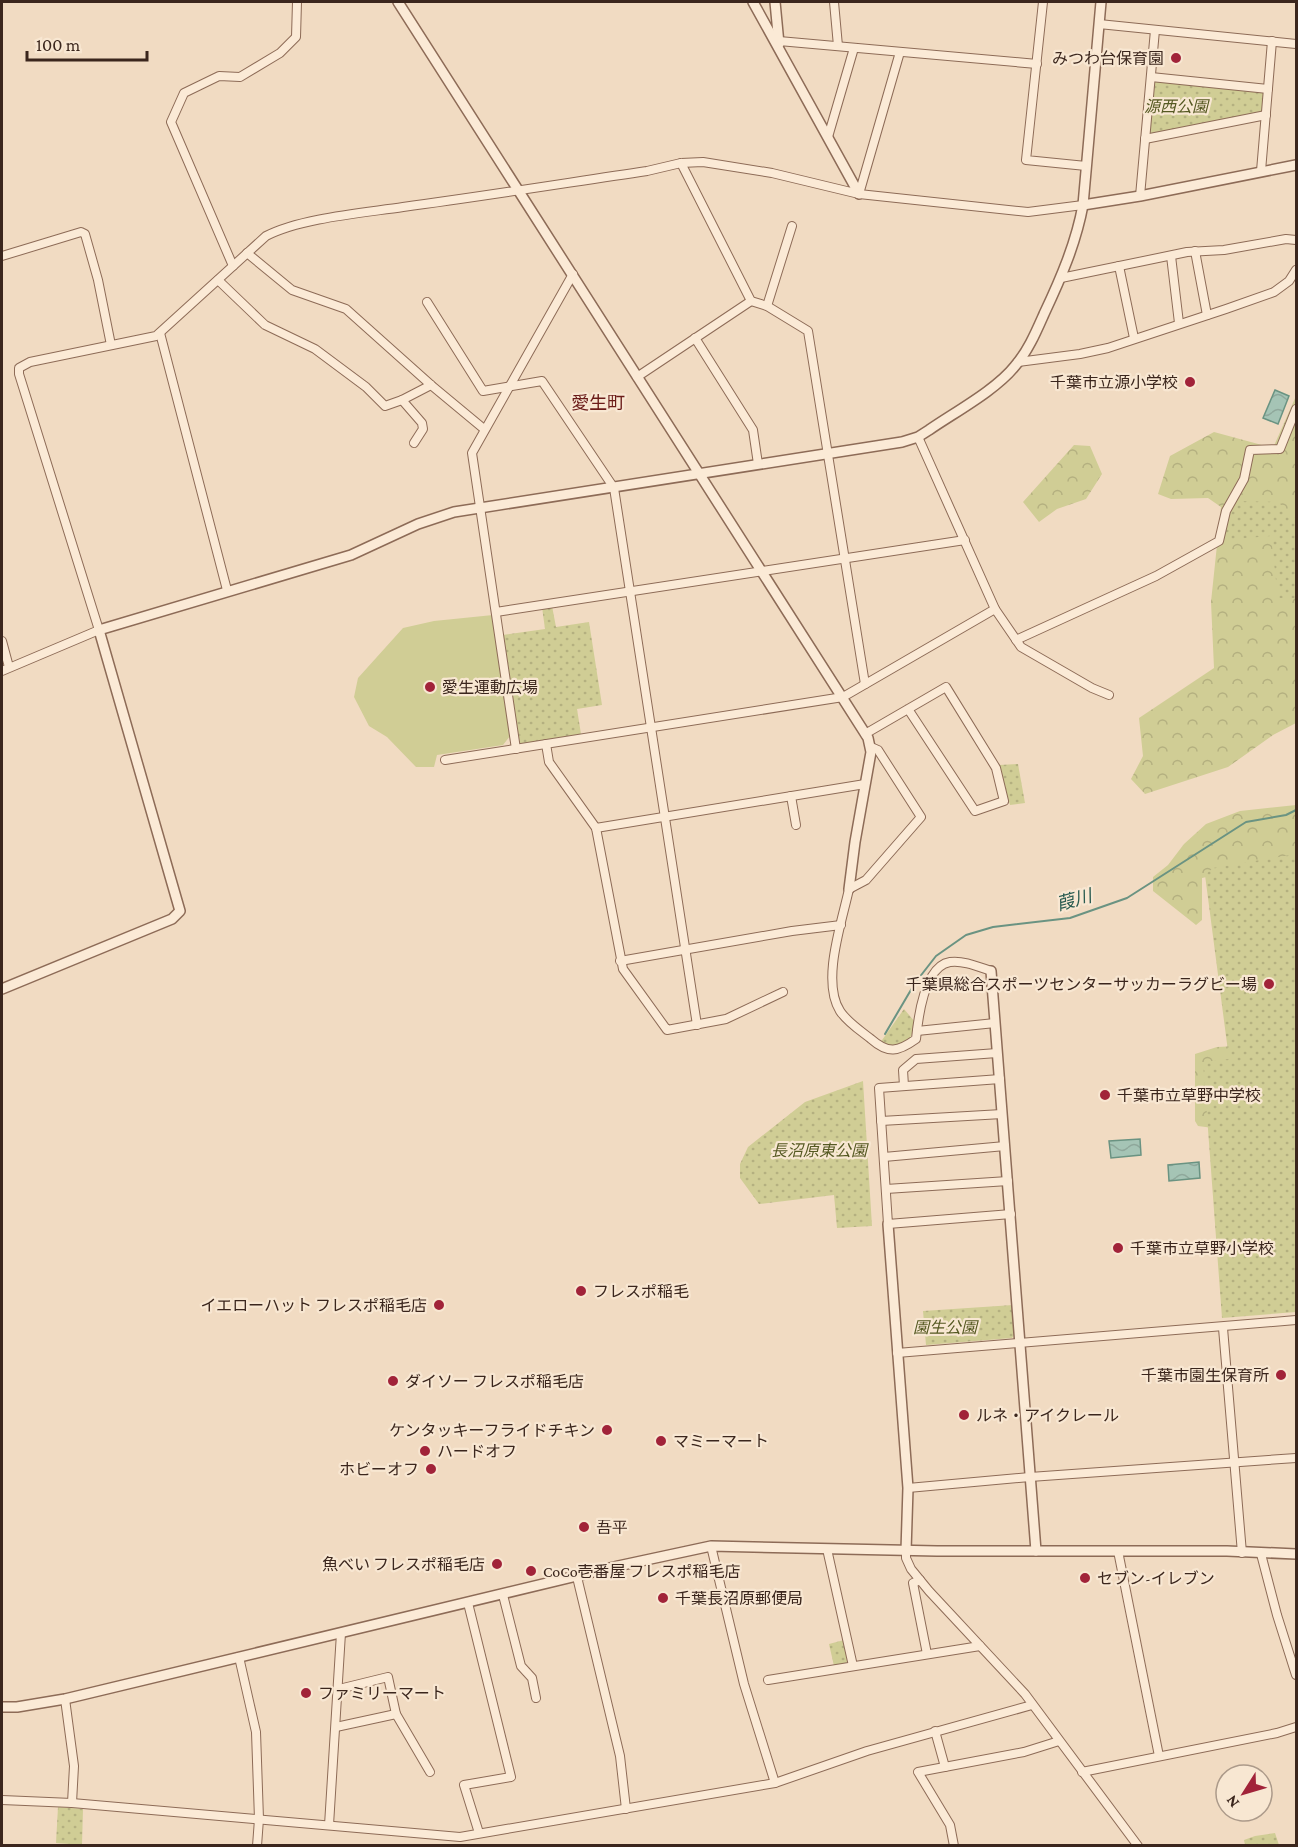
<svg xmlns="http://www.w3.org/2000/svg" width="1298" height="1847" font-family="'Crimson Pro','Noto Sans JP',serif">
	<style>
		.grass { fill: #d0cd95 }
		.forest { fill: url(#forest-crowns) }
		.park { fill: url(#park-dots) }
		.water { fill: url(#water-waves); stroke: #6a9382; stroke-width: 1.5 }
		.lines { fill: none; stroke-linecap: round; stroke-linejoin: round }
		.stream { stroke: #6a9382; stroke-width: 2 }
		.minor-casing { stroke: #8d6b57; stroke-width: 10 }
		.tertiary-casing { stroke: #8d6b57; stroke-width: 12 }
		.minor { stroke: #fbead6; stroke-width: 8 }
		.tertiary { stroke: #fbead6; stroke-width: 9 }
		.poi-dot { fill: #a12339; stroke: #f8e7d2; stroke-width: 2 }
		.labels { text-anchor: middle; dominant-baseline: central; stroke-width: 4.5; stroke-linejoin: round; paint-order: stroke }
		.poi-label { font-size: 16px; fill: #3b261d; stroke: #f8e7d2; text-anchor: start }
		.park-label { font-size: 16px; font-style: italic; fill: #555922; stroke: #f8e7d2 }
		.neighbourhood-label { font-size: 18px; fill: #6b1c19; stroke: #f8e7d2 }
		.water-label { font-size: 18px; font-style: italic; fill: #2b5c51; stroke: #f8e7d2 }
	</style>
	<defs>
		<pattern id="forest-crowns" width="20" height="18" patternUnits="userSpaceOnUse" patternTransform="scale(1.5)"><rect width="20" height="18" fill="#d0cd95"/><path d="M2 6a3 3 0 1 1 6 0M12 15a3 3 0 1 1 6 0" fill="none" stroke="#b4b080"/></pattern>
		<pattern id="park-dots" width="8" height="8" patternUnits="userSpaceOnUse" patternTransform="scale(1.5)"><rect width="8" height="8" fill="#d0cd95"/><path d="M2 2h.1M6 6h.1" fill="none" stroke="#b4b080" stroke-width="1.8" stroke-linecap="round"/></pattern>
		<pattern id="water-waves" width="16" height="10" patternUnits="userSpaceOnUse" patternTransform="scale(1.5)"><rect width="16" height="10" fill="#a5c4b5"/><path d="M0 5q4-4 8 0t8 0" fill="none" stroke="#8fa89b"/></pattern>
	</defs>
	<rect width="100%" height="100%" fill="#f1dbc2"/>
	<path class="grass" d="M493,615L510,736L503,745L437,755L434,767H416L387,737L369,726L354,697L358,678L403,628L434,621Z"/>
	<g class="forest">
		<path d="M1296,396V723L1273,735L1228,767L1145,794L1131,779L1143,756L1139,718L1214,668L1211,602L1221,507L1208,498L1171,499L1158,494L1170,456L1214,432L1273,448Z"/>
		<path d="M1074,445L1090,446L1102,474L1086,499L1057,509L1039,522L1023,502Z"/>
		<path d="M1296,805V858L1202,878V920L1196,925L1153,891V877L1168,865L1184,844L1206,824L1240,811Z"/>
		<path d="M1237,1046L1213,1128L1198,1126L1195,1121V1054L1217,1047Z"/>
	</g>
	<g class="park">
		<path d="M1154,81L1262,91L1266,95L1262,112L1149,134Z"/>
		<path d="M1234,501L1278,502L1296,519V598H1278L1271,536L1222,540Z"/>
		<path d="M552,606L556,627L589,622L602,705L577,709L581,734L520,744L502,635L545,629L542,607Z"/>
		<path d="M1018,764L1025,803L1010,805L999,765Z"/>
		<path d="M1296,854V1312L1222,1318L1203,1062L1229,1059L1205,875L1213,868Z"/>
		<path d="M904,1009L915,1022C912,1044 901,1051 880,1043Z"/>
		<path d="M863,1081L872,1226L837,1228L834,1195L759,1204L740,1178V1164L748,1147L805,1102Z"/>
		<path d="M1013,1305L1015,1334L1012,1338L926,1345L923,1311Z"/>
		<path d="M844,1640L849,1662L834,1666L829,1644Z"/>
		<path d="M58,1807L83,1809L82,1845L56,1843Z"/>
		<path d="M1275,1833L1279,1845H1245L1244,1840L1255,1836Z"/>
	</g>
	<g class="water">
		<path d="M1275,390L1289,396L1278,424L1263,418Z"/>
		<path d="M1140,1139L1141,1155L1111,1158L1109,1141Z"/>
		<path d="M1199,1162L1200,1178L1169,1181L1168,1165Z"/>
	</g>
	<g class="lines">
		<path class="stream" d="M885,1034L915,983L936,956L966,935L993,927L1070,918L1127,898L1246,822L1286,815L1296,810"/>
		<g class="minor-casing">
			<g id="minor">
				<path d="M834,2L838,46"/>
				<path d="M1043,2L1026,160L1086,166"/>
				<path d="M1099,24L1296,44"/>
				<path d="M779,41L1037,64"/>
				<path d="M1151,77L1268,89"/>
				<path d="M828,137L854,48"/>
				<path d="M1145,139L1266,115"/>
				<path d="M681,163L751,301L767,306L808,331L865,684"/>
				<path d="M1261,171L1272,41"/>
				<path d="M859,194L900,52"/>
				<path d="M1140,196L1155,30"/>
				<path d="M1195,251L1207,315"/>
				<path d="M247,253L292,290L346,309L431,385L484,429"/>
				<path d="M2,256L81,232L85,234L98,280L111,345"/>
				<path d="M1171,256L1179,323"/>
				<path d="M233,266L171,122L184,93L219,76L240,77L280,53L296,37L297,2"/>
				<path d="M1119,266L1134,338"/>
				<path d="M1061,278L1187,252L1224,250L1286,239L1296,240"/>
				<path d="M218,280L265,325L315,349L366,387L385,406L402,400L431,385"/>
				<path d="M427,302L483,391L542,381L614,488L697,1025"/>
				<path d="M767,306L792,226"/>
				<path d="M160,333L227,590"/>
				<path d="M695,338L753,430L758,464"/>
				<path d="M1018,362L1080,354L1108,348L1226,309L1274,292L1289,281L1296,270"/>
				<path d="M637,377L751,301"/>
				<path d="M402,400L422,423L423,429L414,443"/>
				<path d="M918,437L995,609L1021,647L1092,688L1109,695"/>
				<path d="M496,612L965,540"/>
				<path d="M1016,640L1156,576L1219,541L1226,511L1244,479L1250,450L1280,449L1296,409"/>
				<path d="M2,641L9,667"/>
				<path d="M2,671L99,630L19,374V368L30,362L156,336L266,236C301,218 363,213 403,207C485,196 566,183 647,171L681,163L703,162L772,173L859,194L1028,212L1083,205"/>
				<path d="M865,734L946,687L996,768L1004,801L975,811L908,709"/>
				<path d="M546,744L549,762L596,828L623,969L667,1030L726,1019L783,992"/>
				<path d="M871,747L878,750L921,817L866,880L849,889C842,922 821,981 840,1011C847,1022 861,1031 871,1039C888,1054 898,1052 916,1039C918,1019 924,966 950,962C963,960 979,967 991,971"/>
				<path d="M516,749L472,453L573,274"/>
				<path d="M445,760L843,697L995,609"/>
				<path d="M791,796L796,825"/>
				<path d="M596,828L865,784"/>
				<path d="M620,961L792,931L841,925"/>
				<path d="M917,1031L995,1023"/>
				<path d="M1000,1079L879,1088L888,1224L1011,1214"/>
				<path d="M904,1086L903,1070L916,1059L997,1053"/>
				<path d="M881,1121L1002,1114"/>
				<path d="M884,1157L1005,1146"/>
				<path d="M886,1189L1008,1181"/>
				<path d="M1223,1328L1242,1553"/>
				<path d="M897,1353L1296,1320"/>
				<path d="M908,1488L1030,1477L1296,1458"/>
				<path d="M711,1546L744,1684L775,1783"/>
				<path d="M827,1549L853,1666"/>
				<path d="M906,1551V1558L911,1569L929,1591L1025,1694L1138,1846"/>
				<path d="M1118,1551L1159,1756"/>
				<path d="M1261,1554L1277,1615L1296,1675"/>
				<path d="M577,1577L620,1756L626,1809"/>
				<path d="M920,1580L913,1583L927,1654"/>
				<path d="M503,1595L521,1666L532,1678L536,1698"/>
				<path d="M468,1603L511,1777L464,1785L479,1833"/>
				<path d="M239,1657L256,1732L259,1819L257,1846"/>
				<path d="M768,1680L980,1646"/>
				<path d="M339,1689L388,1677L396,1714L430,1772"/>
				<path d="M65,1699L74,1766L72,1803"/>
				<path d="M336,1727L396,1714"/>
				<path d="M935,1731L945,1767"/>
				<path d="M1082,1772L1277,1733L1296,1727"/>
				<path d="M2,1800L72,1803L460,1837L775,1783L867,1751L1032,1705"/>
				<path d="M329,1825L341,1633"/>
				<path d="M954,1846L950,1825L918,1772L1024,1752L1059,1741"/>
			</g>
		</g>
		<g class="tertiary-casing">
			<g id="tertiary">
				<path d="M398,2L868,738L871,752L855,842L849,889"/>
				<path d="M753,2L859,194"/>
				<path d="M775,2L779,44"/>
				<path d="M1083,205L1140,196L1296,165"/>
				<path d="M991,971L1036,1551"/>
				<path d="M2,989L172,919L180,911L99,630L351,555L418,524L454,512L902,442L918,437L929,430C955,412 996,390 1015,366C1028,351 1036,332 1044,314C1061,278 1076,243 1083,205L1101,2"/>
				<path d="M888,1224L908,1488L906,1551"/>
				<path d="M2,1707H17L65,1699L618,1566L711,1546L937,1551H1227L1296,1554"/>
			</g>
		</g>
		<use href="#minor" class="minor"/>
		<use href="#tertiary" class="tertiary"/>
	</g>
	<g class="poi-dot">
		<circle cx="1176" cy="58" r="6"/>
		<circle cx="1190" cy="382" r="6"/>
		<circle cx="430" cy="687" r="6"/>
		<circle cx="1269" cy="984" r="6"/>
		<circle cx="1105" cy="1095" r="6"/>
		<circle cx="1118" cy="1248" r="6"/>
		<circle cx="581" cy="1291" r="6"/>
		<circle cx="439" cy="1305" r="6"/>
		<circle cx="1281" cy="1375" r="6"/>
		<circle cx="393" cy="1381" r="6"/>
		<circle cx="964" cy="1415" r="6"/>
		<circle cx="607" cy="1430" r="6"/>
		<circle cx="661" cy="1441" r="6"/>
		<circle cx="425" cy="1451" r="6"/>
		<circle cx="431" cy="1469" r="6"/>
		<circle cx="584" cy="1527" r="6"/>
		<circle cx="497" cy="1564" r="6"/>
		<circle cx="531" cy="1571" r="6"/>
		<circle cx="1085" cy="1578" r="6"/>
		<circle cx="663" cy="1598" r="6"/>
		<circle cx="306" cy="1693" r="6"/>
	</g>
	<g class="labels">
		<g class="poi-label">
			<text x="1164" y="58" text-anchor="end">みつわ台保育園</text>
			<text x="1178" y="382" text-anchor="end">千葉市立源小学校</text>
			<text x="442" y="687">愛生運動広場</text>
			<text x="1257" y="984" text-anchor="end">千葉県総合スポーツセンターサッカーラグビー場</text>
			<text x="1117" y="1095">千葉市立草野中学校</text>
			<text x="1130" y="1248">千葉市立草野小学校</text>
			<text x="593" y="1291">フレスポ稲毛</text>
			<text x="427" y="1305" text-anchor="end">イエローハット フレスポ稲毛店</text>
			<text x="1269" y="1375" text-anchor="end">千葉市園生保育所</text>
			<text x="405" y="1381">ダイソー フレスポ稲毛店</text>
			<text x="976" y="1415">ルネ・アイクレール</text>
			<text x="595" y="1430" text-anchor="end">ケンタッキーフライドチキン</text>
			<text x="673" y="1441">マミーマート</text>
			<text x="437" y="1451">ハードオフ</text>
			<text x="419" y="1469" text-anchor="end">ホビーオフ</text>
			<text x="596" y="1527">吾平</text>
			<text x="485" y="1564" text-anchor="end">魚べい フレスポ稲毛店</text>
			<text x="543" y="1571">CoCo壱番屋 フレスポ稲毛店</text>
			<text x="1097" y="1578">セブン-イレブン</text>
			<text x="675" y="1598">千葉長沼原郵便局</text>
			<text x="318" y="1693">ファミリーマート</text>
		</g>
		<g class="park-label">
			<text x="1176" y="106">源西公園</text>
			<text x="819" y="1150">長沼原東公園</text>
			<text x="945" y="1327">園生公園</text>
		</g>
		<g class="neighbourhood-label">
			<text x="598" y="403">愛生町</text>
		</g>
		<g class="water-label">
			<text transform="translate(1074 900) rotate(-15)">葭川</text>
		</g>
	</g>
	<rect width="1298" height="1847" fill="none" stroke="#3b261d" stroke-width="6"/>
	<g transform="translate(1244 1793) rotate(233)"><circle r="28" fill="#f8e7d2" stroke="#ac9a8a" stroke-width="1.5"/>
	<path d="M0-4.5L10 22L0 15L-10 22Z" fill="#a12339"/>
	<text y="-9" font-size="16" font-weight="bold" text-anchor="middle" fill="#3b261d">N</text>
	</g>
	<path d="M27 51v9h120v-9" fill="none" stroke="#3b261d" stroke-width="3"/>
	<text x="36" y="51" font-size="18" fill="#3b261d" stroke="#f8e7d2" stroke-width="4.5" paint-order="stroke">100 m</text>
</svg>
